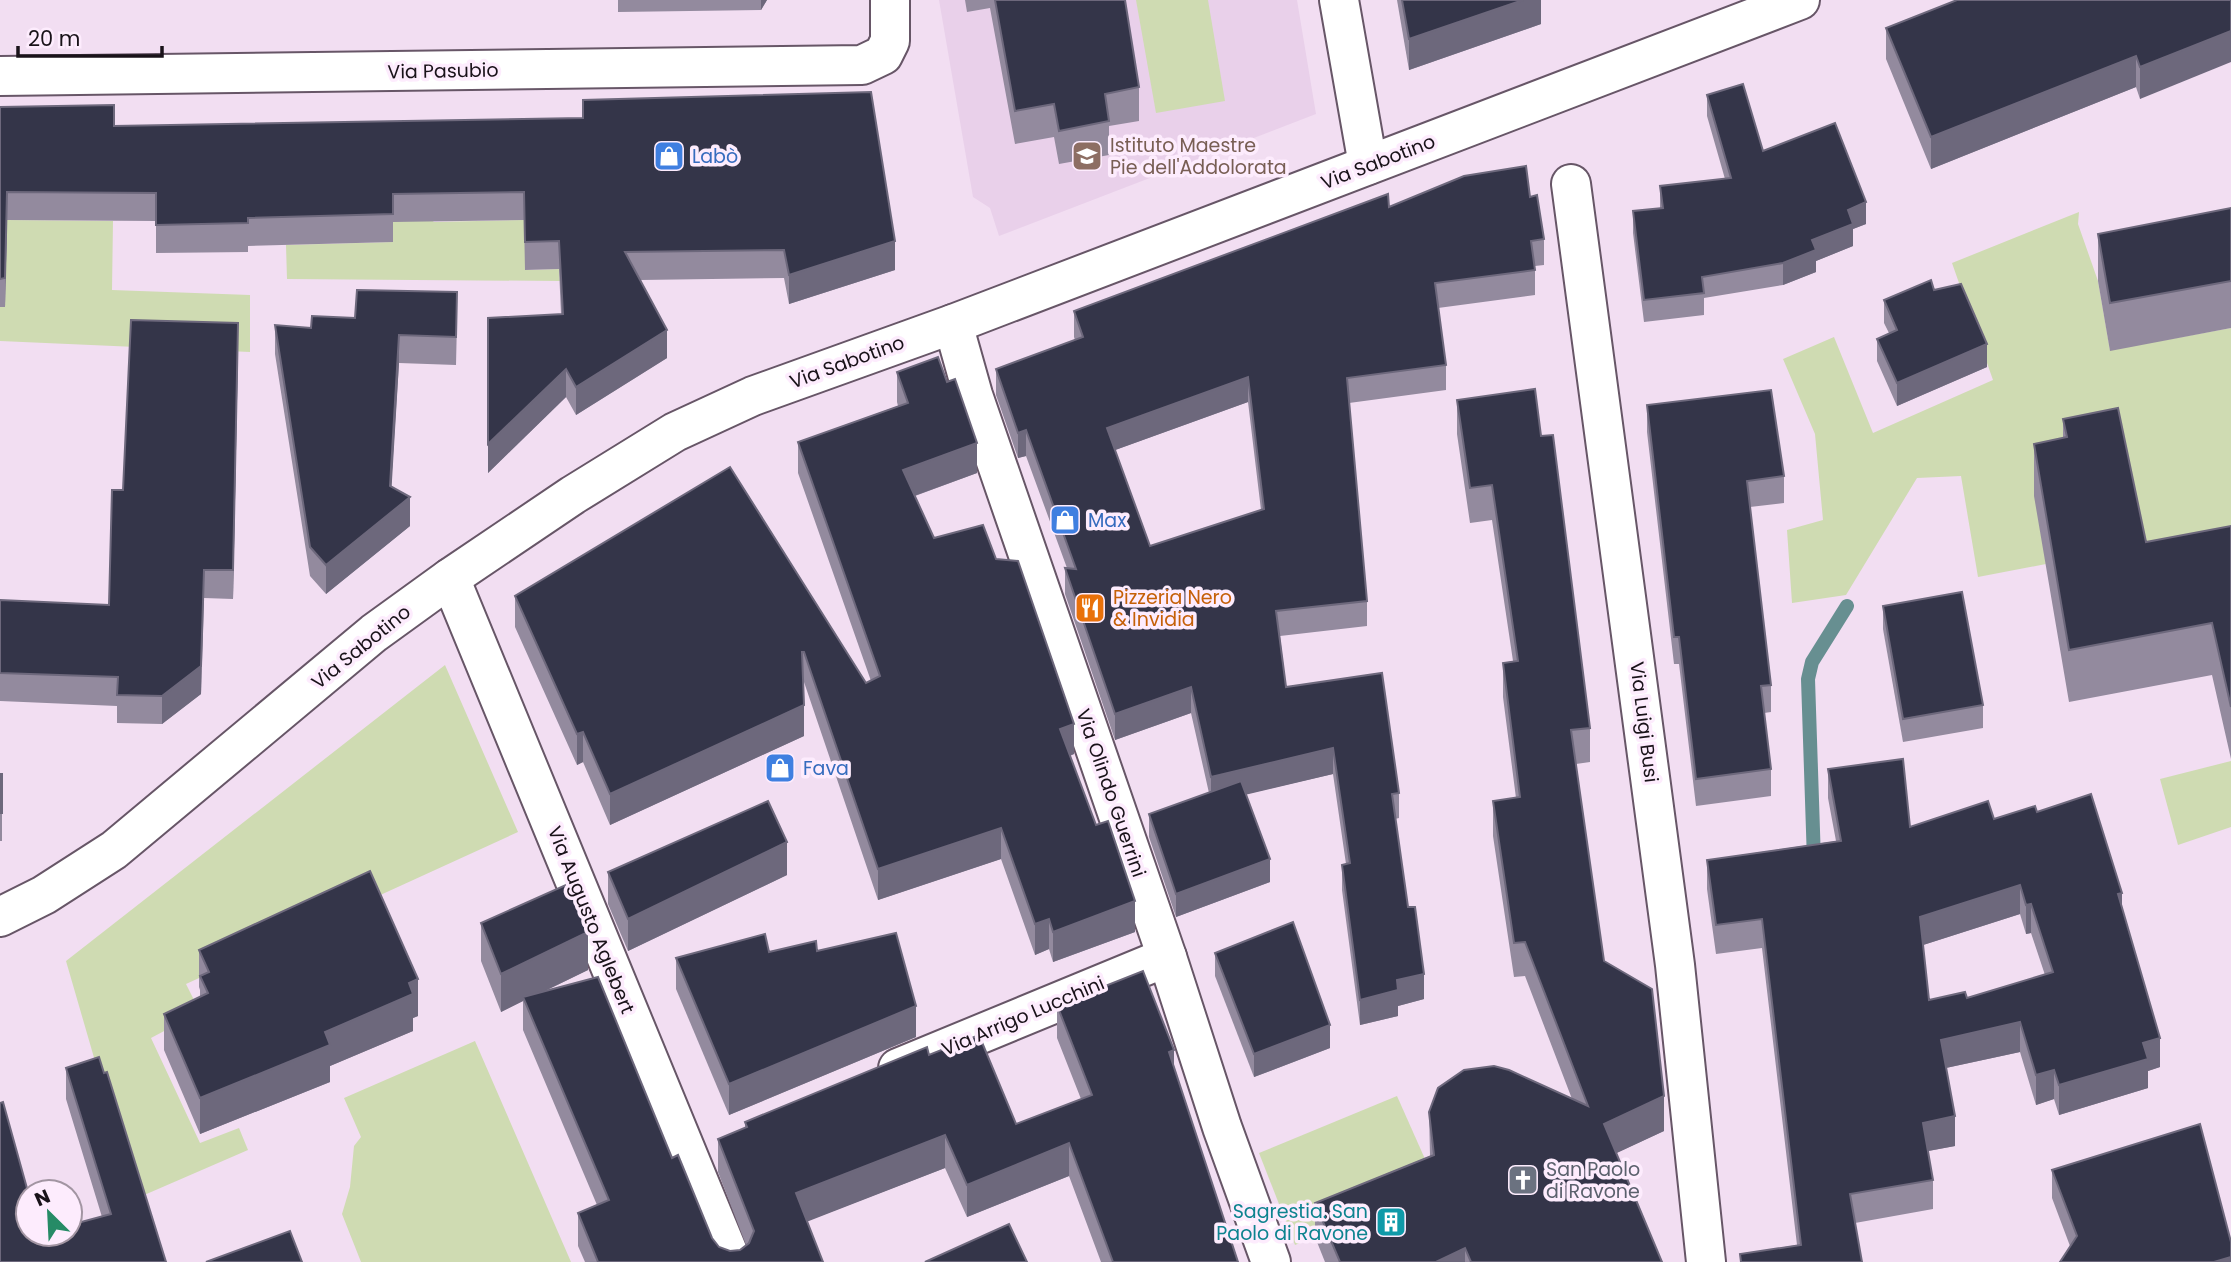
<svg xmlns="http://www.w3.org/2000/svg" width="2231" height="1262" font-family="Poppins,sans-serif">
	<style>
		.built { fill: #e9d0ea }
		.green { fill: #cfdbb2 }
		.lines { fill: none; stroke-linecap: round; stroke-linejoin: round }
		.stream { stroke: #678f91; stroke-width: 14 }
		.street-casing { stroke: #675667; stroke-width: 42 }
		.primary-casing { stroke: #675667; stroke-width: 42 }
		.street { stroke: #fff; stroke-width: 38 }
		.primary { stroke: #fff; stroke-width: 38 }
		.wall { fill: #938a9e; fill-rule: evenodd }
		.shaded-wall { fill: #6d687c }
		.building { fill: #343549; stroke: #6d687c; stroke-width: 2; fill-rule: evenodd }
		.labels { text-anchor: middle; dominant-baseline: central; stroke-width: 7; stroke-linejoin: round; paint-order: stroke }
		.street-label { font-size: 19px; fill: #191219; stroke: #fdecfd }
		.education-label { font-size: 19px; fill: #785e54; stroke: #fdecfd; text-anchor: start }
		.shop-label { font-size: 19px; fill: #366cbe; stroke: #fdecfd; text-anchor: start }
		.food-label { font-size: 19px; fill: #c56008; stroke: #fdecfd; text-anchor: start }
		.worship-label { font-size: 19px; fill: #5b616d; stroke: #fdecfd; text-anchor: start }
		.culture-label { font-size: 19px; fill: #0d838f; stroke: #fdecfd; text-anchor: end }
	</style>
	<rect width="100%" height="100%" fill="#f2def2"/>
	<path class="built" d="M939,0H1297L1316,114L999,236L990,208L973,197Z"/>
	<g class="green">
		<path d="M1136,0H1208L1225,101L1156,113Z"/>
		<path d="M392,190L434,222L524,220L526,270L559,269L560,281L287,279L286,245L393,242Z"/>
		<path d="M2079,212L2078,224L2098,281L2110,350L2231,328V578L2146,594L2035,496L2046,564L1978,577L1961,476L1917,478L1846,595L1792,603L1787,530L1823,520L1815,434L1783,359L1834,337L1873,433L1993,380L1952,263Z"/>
		<path d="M7,220L113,221L112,290L250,295V352L0,341V307L5,306Z"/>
		<path d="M445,665L518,832L186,984L200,1012L151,1038L200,1143L239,1128L248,1150L135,1199L66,961Z"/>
		<path d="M2231,761V827L2178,845L2160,779Z"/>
		<path d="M475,1041L571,1262H361L342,1214L350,1187L354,1146L361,1137L344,1098Z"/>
		<path d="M1397,1096L1437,1186L1295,1245L1259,1153Z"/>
	</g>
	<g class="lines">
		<path class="stream" d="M1814,861L1808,679L1812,662L1847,606"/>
		<g class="street-casing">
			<g id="street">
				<path d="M1339,0L1368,165"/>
				<path d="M0,76L862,65L883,55L890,41V0"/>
				<path d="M1571,184L1675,965L1706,1262"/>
				<path d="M953,324L973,395L1167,957L1222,1127L1271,1262"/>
				<path d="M450,578L732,1262"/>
				<path d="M898,1068L1167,957"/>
			</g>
		</g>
		<g class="primary-casing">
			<path id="primary" d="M0,917L44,895L114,850L374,633L450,578L573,495L675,432L753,396L953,324L1800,0"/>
		</g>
		<use href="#street" class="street"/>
		<use href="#primary" class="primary"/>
	</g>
	<g class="wall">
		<path d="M618,0H767L761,10L618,12Z"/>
		<path d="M965,0H1125L1139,87V121L1109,126V155L1059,164L1054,137L1015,144L990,8L967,12Z"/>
		<path d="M1397,0H1541V24L1409,70Z"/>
		<path d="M2231,0L2140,99L2136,87L1931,169L1886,59V28Z"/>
		<path d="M1707,95L1763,151L1866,224L1853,229V246L1816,261V272L1783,285L1704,298V315L1644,322L1633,233V211L1660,208V186L1725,179L1707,116Z"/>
		<path d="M0,107L114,126L583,118L895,270L789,304L784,278L641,280L667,358L576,415L566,397L488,473V318L561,314L559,269L525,270L524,220L393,222V242L248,246V252L156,253V221L7,220L5,307H0Z"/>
		<path d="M1530,197L1544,239V265L1535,266V295L1438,308L1446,365V390L1349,403L1367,601V626L1280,636L1286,687L1399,793V818L1395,819L1408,907L1424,999L1398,1006V1016L1360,1025L1342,890V865L1346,864L1333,774L1246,794L1270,882L1176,917L1149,837V814L1209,793L1191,713L1115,740L1065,594V568H1067L1026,456L1018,458L996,395V369L1075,340L1074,337V311L1389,207ZM1248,402L1261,510L1150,546L1115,450Z"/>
		<path d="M2231,208V328L2110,351L2098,281V234Z"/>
		<path d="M1884,300L1987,367L1897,406L1877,361V339L1889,333L1884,323Z"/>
		<path d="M355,318L457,321L456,365L399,363L391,487L410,526L326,594L310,576L275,354V325L311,328Z"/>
		<path d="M238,352L233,599L204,598L201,694L162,724L117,723V706L0,701V600L109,605L123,490Z"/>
		<path d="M897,372L977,473L915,496L934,538L996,559L1074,754L1070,756L1135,932L1053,962L1049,949L1035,955L1001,859L878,900L804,682L803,683L804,736L610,825L583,762L577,765L515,627V596L730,467L866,683L871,681L798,473V442L898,406L897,402Z"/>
		<path d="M1457,400L1541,436L1590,728V762L1576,764L1604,961L1664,1131L1616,1153L1662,1262H1325L1315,1237V1203L1430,1156L1429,1112L1572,1099L1525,976L1514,977L1493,836V801L1516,798L1503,697V663L1513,661L1492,520L1470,523L1457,434Z"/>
		<path d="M1647,405L1784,476V503L1750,507L1771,685V712L1764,713L1771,769V796L1696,806L1679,664H1674L1647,432Z"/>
		<path d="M2063,419L2146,542L2231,526V759L2212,675L2069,702L2034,496V444L2063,438Z"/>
		<path d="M1883,606L1983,705V728L1903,742L1883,629Z"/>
		<path d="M1828,769L1910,827L1994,819L2037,812L2122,909L2160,1067L2148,1071V1088L2059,1115L2054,1099L2036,1105L2020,1052L1946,1068L1955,1146L1928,1151L1933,1180V1209L1855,1223L1862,1262H1740V1254L1797,1245L1762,948L1716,954L1707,889V860L1836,841L1828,798ZM2020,914L2026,934L2031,933L2045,975L1967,998L1929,1000L1923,945Z"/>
		<rect x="0" y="774" width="2" height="67"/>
		<path d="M608,872L787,875L628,951L608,904Z"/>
		<path d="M481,923L588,970L543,992L672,1158L712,1238L719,1247L730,1251L740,1250L746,1245L718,1172V1139L745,1128V1122L929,1055L1016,1124L1081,1099L1057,1038V1005L1174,1066L1238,1262H1101L1069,1176L967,1217L945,1168L807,1221L823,1262H585L578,1246V1213L597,1205L523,1030V1001L501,1012L481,961Z"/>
		<path d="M199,950L418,1016L413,1018V1031L330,1066V1082L200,1134L164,1050V1014L200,997V990L199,987Z"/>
		<path d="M817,951L916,1037L729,1115L676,989V958L769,952Z"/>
		<path d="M1215,953L1330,1048L1254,1077L1215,976Z"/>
		<path d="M66,1068L166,1262L28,1234H70L102,1217L66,1099Z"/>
		<path d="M2200,1124L2070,1246L2052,1198V1170Z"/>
	</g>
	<g class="shaded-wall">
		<path d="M761,0H767L761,10Z"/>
		<path d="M1523,0H1541V24L1409,70V39Z"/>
		<path d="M2231,31V62L2140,99V67Z"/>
		<path d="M2136,56V87L1931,169V137Z"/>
		<path d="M7,192V220L5,307V278Z"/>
		<path d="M1866,202V224L1853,229V246L1816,261V272L1783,285V263L1848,210Z"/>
		<path d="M895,241V270L789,304V275Z"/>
		<path d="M238,323V352L233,599V570Z"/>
		<path d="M667,330V358L576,415V387Z"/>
		<path d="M399,335V363L390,514L410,497V526L326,594V565L390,486Z"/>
		<path d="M1987,344V367L1897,406V383Z"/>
		<path d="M566,369V397L488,473V444Z"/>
		<path d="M1248,377V402L1107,453V428Z"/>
		<path d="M1026,430V456L1018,458V433Z"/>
		<path d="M977,443V473L903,500V470Z"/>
		<path d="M204,570L201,694L162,724V696Z"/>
		<path d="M1191,687V713L1115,740V714Z"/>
		<path d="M804,705V736L610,825V794Z"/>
		<path d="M1074,724V754L1060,759V729Z"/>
		<path d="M583,732V762L577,765V734Z"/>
		<path d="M1333,748V774L1211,803V777Z"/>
		<path d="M1001,828V859L878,900V869Z"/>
		<path d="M787,842V875L628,951V919Z"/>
		<path d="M1270,859V882L1176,917V894Z"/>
		<path d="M2020,885V914L1920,946V917Z"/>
		<path d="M2122,893V922L2118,894Z"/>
		<path d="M1135,901V932L1053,962V932Z"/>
		<path d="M2031,904V933L2026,934V905Z"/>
		<path d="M1049,919V949L1035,955V924Z"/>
		<path d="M588,932V970L524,1001L523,997V1001L501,1012V974Z"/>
		<path d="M1424,974V999L1398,1006V1016L1360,1025V1000L1397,980Z"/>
		<path d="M418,979V1016L413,1018V1031L330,1066V1082L200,1134V1098L325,1032L409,983Z"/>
		<path d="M916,1006V1037L729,1115V1084Z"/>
		<path d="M2020,1022V1052L1941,1069V1040Z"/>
		<path d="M1330,1025V1048L1254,1077V1054Z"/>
		<path d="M2160,1038V1067L2148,1071V1088L2059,1115V1085L2143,1043Z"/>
		<path d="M1174,1050V1083L1169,1052Z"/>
		<path d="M2054,1070V1099L2036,1105V1075Z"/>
		<path d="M1664,1096V1131L1604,1159V1124Z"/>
		<path d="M1955,1116V1146L1923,1152V1123Z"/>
		<path d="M945,1135V1168L796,1226V1193Z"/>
		<path d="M1069,1143V1176L967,1217V1185Z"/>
		<path d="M1465,1248V1262H1436Z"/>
		<path d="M2231,1257V1262H2214Z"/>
	</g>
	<g class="building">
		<path d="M995,0H1125L1139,87L1105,94L1109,121L1059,131L1054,104L1015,111Z"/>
		<path d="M1402,0H1523L1409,39Z"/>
		<path d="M1957,0H2231V31L2140,67L2136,56L1931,137L1886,28Z"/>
		<path d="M1743,84L1763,151L1835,123L1866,202L1848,210L1853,224L1812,240L1816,250L1783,263L1702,277L1704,293L1644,300L1633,211L1663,208L1660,186L1731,178L1707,95Z"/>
		<path d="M871,92L895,241L789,275L784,250L625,252L667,330L576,387L566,369L488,444V318L563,314L559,241L525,242L524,192L393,194V214L248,218V223L156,225V193L7,192L5,278L0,279V107L114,105V126L583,118V100Z"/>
		<path d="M1526,166L1530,197L1537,195L1544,239L1531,241L1535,270L1435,283L1446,365L1347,378L1367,601L1276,611L1286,687L1382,673L1399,793L1392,794L1408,907H1415L1424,974L1397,980L1398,990L1360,1000L1342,865L1350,863L1333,748L1211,777L1191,687L1115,714L1065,568L1076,569L1026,430L1018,433L996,369L1083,337L1074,311L1388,194L1389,207L1464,176ZM1248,377L1264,509L1150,546L1107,428Z"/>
		<path d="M2231,208V281L2110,303L2098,234Z"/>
		<path d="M1931,280L1934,290L1961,284L1987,344L1897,383L1877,339L1897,330L1884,300Z"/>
		<path d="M357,290L457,292L456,337L399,335L390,486L410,497L326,565L310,547L275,325L311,328L312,316L355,318Z"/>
		<path d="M131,320L238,323L233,570H204L201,666L162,696L117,695L118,677L0,673V600L109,605L112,490H123Z"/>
		<path d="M938,357L947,382L955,379L977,443L903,470L934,538L983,525L996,559L1018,561L1074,724L1060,729L1096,825L1108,821L1135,901L1053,932L1049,919L1035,924L1001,828L878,869L804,652H802L804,705L610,794L583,732L577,734L515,596L730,467L866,683L880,676L798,442L908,403L897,372Z"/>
		<path d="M1535,389L1541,436L1553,435L1590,728L1571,730L1604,961L1652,989L1664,1096L1604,1124L1662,1262H1471L1465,1248L1436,1262H1340L1315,1203L1434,1155L1429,1112L1438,1088L1464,1070L1494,1066L1509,1070L1588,1106L1525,942L1514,943L1493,801L1520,797L1503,663L1518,661L1492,485L1470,488L1457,400Z"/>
		<path d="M1771,390L1784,476L1747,481L1771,685L1761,686L1771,769L1696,779L1679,637H1674L1647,405Z"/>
		<path d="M2118,408L2146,542L2231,526V707L2212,623L2069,650L2034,444L2067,437L2063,419Z"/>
		<path d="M1962,592L1983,705L1903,719L1883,606Z"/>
		<path d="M1903,759L1910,827L1988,801L1994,819L2035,806L2037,812L2091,794L2122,893L2118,894L2160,1038L2143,1043L2148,1059L2059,1085L2054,1070L2036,1075L2020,1022L1941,1040L1955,1116L1923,1123L1933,1180L1850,1194L1862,1262H1741L1740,1254L1801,1245L1762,919L1716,925L1707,860L1841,841L1828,769ZM2020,885L2026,905L2031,904L2053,972L1967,998L1965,992L1929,1000L1920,917Z"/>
		<rect x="0" y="774" width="2" height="39"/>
		<path d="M1241,781L1270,859L1176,894L1149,814Z"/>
		<path d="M768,801L787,842L628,919L608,872Z"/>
		<path d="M370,871L418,979L409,983L413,994L325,1032L330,1045L200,1098L164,1014L208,993L200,976L209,972L199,950Z"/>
		<path d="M568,884L588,932L501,974L481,923Z"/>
		<path d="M1293,922L1330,1025L1254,1054L1215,953Z"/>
		<path d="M896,933L916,1006L729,1084L676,958L765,934L769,952L816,941L817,951Z"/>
		<path d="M1143,971L1174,1050L1169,1052L1238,1262H1113L1069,1143L967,1185L945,1135L796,1193L823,1262H598L578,1213L609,1200L523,997L598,977L672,1158L678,1155L712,1238L719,1247L730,1251L740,1250L749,1243L754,1231L718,1139L747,1127L745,1122L927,1047L929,1055L979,1035L1016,1124L1092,1095L1057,1005Z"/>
		<path d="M99,1057L104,1073L107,1072L166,1262H0V1103L3,1102L28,1192V1234H70V1225L111,1214L66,1068Z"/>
		<path d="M2200,1124L2231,1242V1257L2214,1262H2060L2077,1236L2052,1170Z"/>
		<path d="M1009,1224L1027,1262H925Z"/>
		<path d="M290,1231L302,1262H206Z"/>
	</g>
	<defs>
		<g id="shop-square" transform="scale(1.575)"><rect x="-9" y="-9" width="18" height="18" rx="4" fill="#3f7fe0" stroke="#fdecfd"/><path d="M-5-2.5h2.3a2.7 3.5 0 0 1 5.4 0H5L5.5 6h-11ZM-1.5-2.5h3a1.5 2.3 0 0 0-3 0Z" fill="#fff"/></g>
		<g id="school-square" transform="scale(1.575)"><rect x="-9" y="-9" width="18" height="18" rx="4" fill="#8d6e63" stroke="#fdecfd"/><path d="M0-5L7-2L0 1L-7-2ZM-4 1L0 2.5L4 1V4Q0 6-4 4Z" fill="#fff"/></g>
		<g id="restaurant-square" transform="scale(1.575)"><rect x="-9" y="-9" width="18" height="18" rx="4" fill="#e8710a" stroke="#fdecfd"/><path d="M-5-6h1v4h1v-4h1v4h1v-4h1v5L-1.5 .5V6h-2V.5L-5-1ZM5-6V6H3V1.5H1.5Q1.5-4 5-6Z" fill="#fff"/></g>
		<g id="church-square" transform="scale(1.575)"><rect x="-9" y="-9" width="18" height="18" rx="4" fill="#6b7280" stroke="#fdecfd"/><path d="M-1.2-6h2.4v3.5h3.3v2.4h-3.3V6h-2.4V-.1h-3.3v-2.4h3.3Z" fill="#fff"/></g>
		<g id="building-square" transform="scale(1.575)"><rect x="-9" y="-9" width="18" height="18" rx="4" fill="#0f9aa8" stroke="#fdecfd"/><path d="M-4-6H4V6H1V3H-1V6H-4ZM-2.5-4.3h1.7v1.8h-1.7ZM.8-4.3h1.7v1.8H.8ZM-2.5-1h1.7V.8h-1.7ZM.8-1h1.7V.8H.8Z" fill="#fff"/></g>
	</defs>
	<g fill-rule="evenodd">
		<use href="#shop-square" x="669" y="156"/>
		<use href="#school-square" x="1087" y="156"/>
		<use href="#shop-square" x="1065" y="520"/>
		<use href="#restaurant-square" x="1090" y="608"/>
		<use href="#shop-square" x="780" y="768"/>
		<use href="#church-square" x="1523" y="1180"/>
		<use href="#building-square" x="1391" y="1222"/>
	</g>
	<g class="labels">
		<g class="street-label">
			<text transform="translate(443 71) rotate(-1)">Via Pasubio</text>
			<text transform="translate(1378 162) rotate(-21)">Via Sabotino</text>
			<text transform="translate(847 362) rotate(-20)">Via Sabotino</text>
			<text transform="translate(361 647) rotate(-39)">Via Sabotino</text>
			<text transform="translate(1644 722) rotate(83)">Via Luigi Busi</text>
			<text transform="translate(1111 793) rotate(71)">Via Olindo Guerrini</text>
			<text transform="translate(591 920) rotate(68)">Via Augusto Aglebert</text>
			<text transform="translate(1023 1016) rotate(-23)">Via Arrigo Lucchini</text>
		</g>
		<g class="education-label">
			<text x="1110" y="145">Istituto Maestre<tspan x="1110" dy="22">Pie dell'Addolorata</tspan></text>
		</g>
		<g class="shop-label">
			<text x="692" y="156">Labò</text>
			<text x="1088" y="520">Max</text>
			<text x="803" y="768">Fava</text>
		</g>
		<g class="food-label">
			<text x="1113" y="597">Pizzeria Nero<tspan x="1113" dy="22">&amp; Invidia</tspan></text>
		</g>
		<g class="worship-label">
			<text x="1546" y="1169">San Paolo<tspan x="1546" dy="22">di Ravone</tspan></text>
		</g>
		<g class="culture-label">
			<text x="1368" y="1211">Sagrestia. San<tspan x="1368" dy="22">Paolo di Ravone</tspan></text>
		</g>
	</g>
	<g transform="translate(49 1213) rotate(336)"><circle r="33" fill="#fdecfd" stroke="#a295a2" stroke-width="2"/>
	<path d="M0-5L12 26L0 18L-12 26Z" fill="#268b66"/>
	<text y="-10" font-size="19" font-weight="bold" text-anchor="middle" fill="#191219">N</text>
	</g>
	<path d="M18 46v10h144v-10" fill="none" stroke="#191219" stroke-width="3.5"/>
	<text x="28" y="46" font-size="21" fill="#191219" stroke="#fdecfd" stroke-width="5" paint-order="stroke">20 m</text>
</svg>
